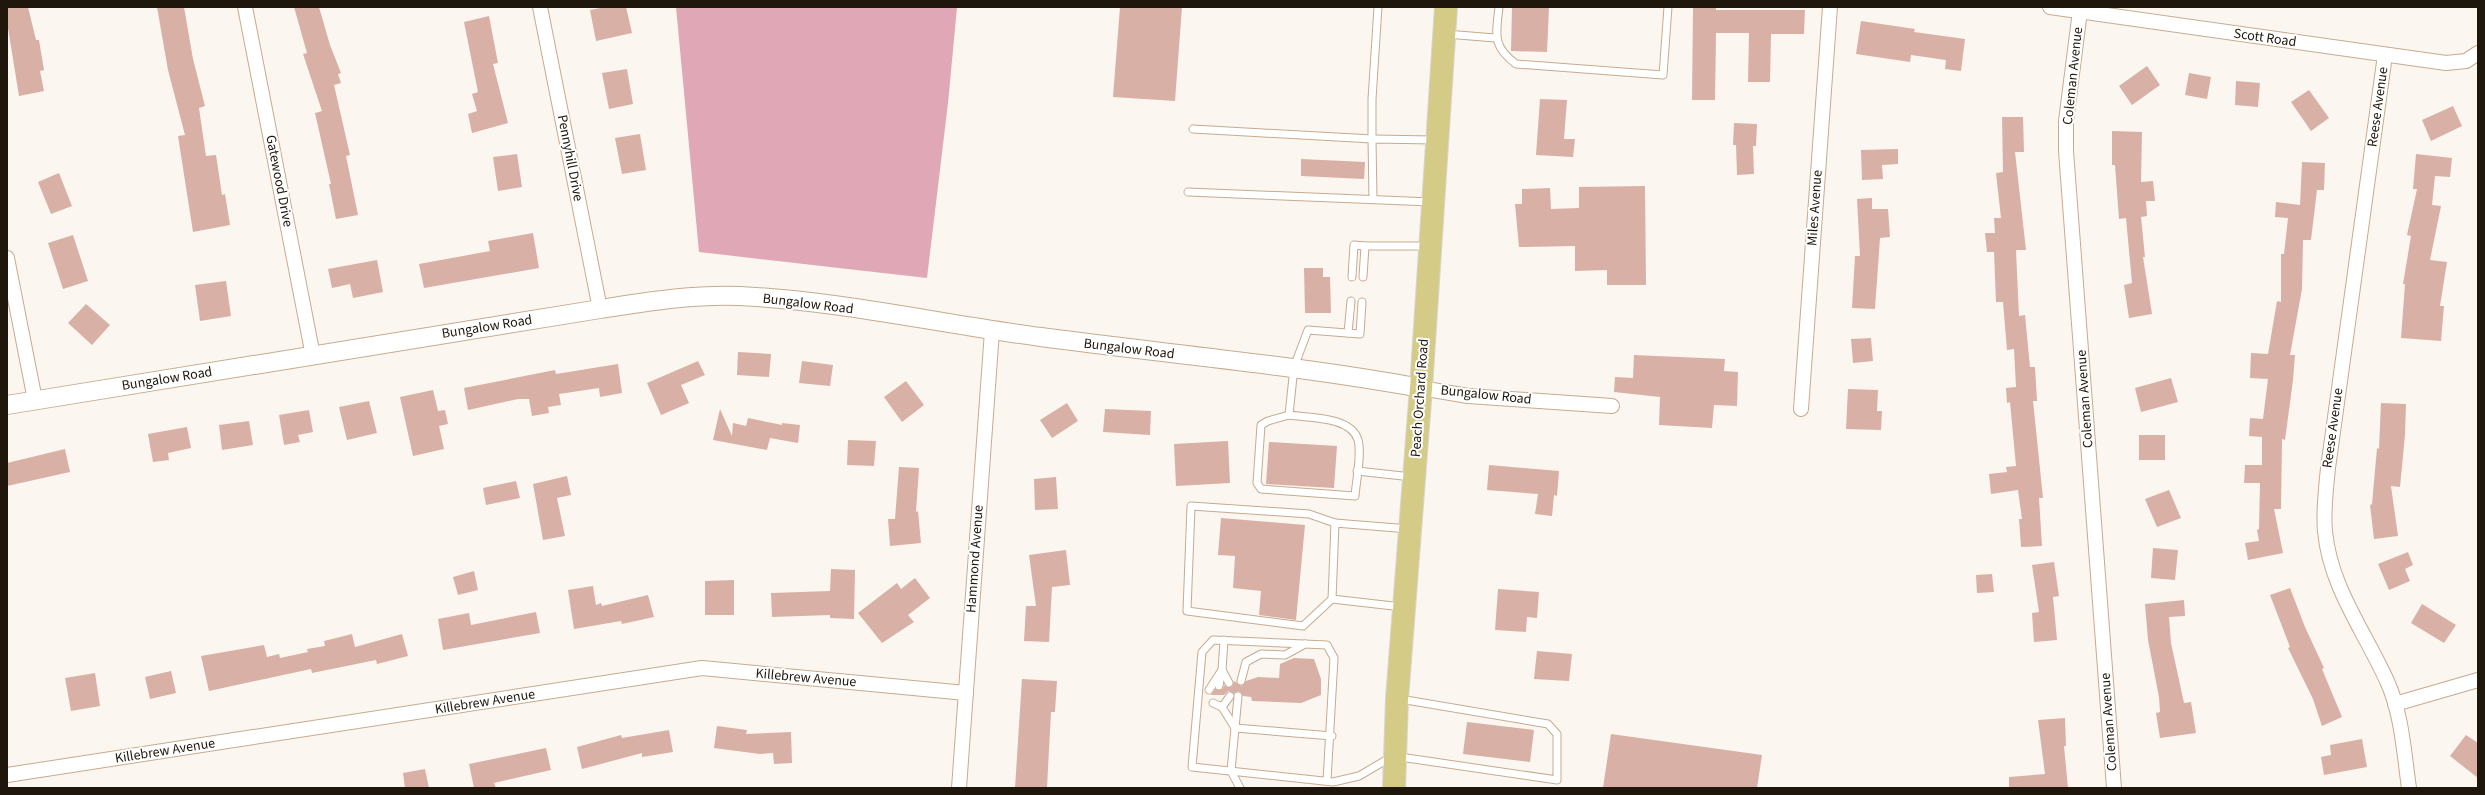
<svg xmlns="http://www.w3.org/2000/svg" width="2485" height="795" font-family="'Source Sans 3',sans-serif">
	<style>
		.forest { fill: #e0a7b7 }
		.building { fill: #d8b0a6 }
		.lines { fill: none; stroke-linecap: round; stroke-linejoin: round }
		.service-casing { stroke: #c6ab8f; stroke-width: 9 }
		.minor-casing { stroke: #c6ab8f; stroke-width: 16 }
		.tertiary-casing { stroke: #c6ab8f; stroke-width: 20 }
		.primary-casing { stroke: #d7d5d3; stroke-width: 24 }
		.service { stroke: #fff; stroke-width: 7 }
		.minor { stroke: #fff; stroke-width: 14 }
		.tertiary { stroke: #fff; stroke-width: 18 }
		.primary { stroke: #d4cc86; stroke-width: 22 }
		.labels { text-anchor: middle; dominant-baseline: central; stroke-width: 4; stroke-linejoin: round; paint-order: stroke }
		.street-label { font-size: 14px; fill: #20170c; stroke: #fff }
	</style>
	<rect width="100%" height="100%" fill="#fcf6f0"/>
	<path class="forest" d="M676,7H957L948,103L927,278L699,252Z"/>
	<g class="building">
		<path d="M7,7H28L36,40H39L44,70L40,71L44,91L19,96L7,22Z"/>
		<path d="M157,7H184L193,59L205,106L199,108L206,156L216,155L222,195L225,194L230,225L193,232L178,136L185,135L168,70Z"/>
		<path d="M294,7H319L330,45L341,73L338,74L341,83L334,85L350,155L346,156L358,215L336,219L329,184H331L315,113L322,111L303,54L307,53Z"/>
		<path d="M606,7H626L632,33L596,41L590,10Z"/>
		<path d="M1120,7H1182L1175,101L1113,97Z"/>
		<path d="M1512,7H1549L1547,52L1511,51Z"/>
		<path d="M1693,7H1716V10H1805L1804,34H1771L1770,82H1748L1749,33H1716L1715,100H1692Z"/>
		<path d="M489,16L498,63L493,64L508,123L472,133L468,114L477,111L472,94L478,92L464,22Z"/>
		<path d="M1861,21L1915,29L1914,32L1965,39L1961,71L1945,69L1946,60L1911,55L1910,62L1856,54Z"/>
		<path d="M2147,66L2160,85L2132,105L2119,86Z"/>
		<path d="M627,69L633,104L609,109L602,73Z"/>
		<path d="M2189,73L2211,77L2207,99L2185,95Z"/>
		<path d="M2236,81L2260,83L2258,107L2235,105Z"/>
		<path d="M2309,90L2329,118L2311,131L2291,102Z"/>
		<path d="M1540,99L1567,100L1564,139H1575L1573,157L1536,155Z"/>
		<path d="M2453,106L2462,126L2431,141L2422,120Z"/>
		<path d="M2002,117H2023L2024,152H2015L2026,250H2016L2019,316L2025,315L2030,367H2035L2037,401H2033L2043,498H2039L2042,546L2021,547L2019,519H2022L2018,490L1991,494L1989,474L2007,472L2006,467L2016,466L2010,402L2007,403L2006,388L2016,387L2014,349L2007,350L2003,302H1996L1994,252H1987L1985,233H1995L1994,218H2001L1996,173L2003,172Z"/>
		<path d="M1734,123L1757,124L1756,146H1753L1754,174L1737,175L1736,145H1733Z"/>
		<path d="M2112,131L2142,132L2141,182L2153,181L2155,201H2146L2147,216L2141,217L2145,257H2143L2152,314L2129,318L2124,285L2132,283L2126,218L2119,219L2115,165H2112Z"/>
		<path d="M640,134L646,170L622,174L615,138Z"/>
		<path d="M1898,149V164L1882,165L1883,179L1862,180L1861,150Z"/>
		<path d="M517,154L522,187L498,191L493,157Z"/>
		<path d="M2416,154L2452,158L2450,177L2435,176L2432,205L2441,206L2430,260L2447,262L2440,306H2444L2441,341L2401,338L2405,284H2403L2411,236L2407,235L2417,189H2413Z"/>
		<path d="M1301,159L1365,162L1364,179L1301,176Z"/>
		<path d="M2302,162L2325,163L2324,190H2317L2311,240H2303L2302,289L2290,355H2295L2293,380L2285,440L2282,439L2281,509H2274L2283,553L2248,560L2245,543L2259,541L2257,530L2259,529L2260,483H2244L2245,465H2262V437L2249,436L2250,418L2263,419L2268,379L2250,378L2251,353L2268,354L2277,301L2281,302V254H2284L2288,218L2275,217L2276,202L2300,205Z"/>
		<path d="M59,173L72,206L51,214L38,182Z"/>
		<path d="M1645,186L1646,285H1607V270L1575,271V246L1519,247L1515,204H1522V189L1550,188L1551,209L1579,208V187Z"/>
		<path d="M1872,198V209H1888L1890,237L1880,238L1875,309L1852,308L1855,256H1860L1857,199Z"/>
		<path d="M533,233L539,268L424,288L419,264L490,251L488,241Z"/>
		<path d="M73,235L88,281L63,289L48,243Z"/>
		<path d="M377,260L383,292L353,298L350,284L332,288L328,269Z"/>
		<path d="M1304,268H1323V277H1330L1331,313H1305Z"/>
		<path d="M226,281L231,316L200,321L195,285Z"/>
		<path d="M86,304L110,325L92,345L68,323Z"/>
		<path d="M1871,338L1873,361L1853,363L1851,339Z"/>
		<path d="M738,352L771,354L769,377L737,375Z"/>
		<path d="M1634,355L1725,359L1724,371L1738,372L1737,406L1714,405L1712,428L1659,425L1660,397L1614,392L1615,377L1633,378Z"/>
		<path d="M698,361L705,375L681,385L689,403L661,415L647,383Z"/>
		<path d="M802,361L833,365L830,386L799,383Z"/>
		<path d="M618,364L622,393L600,397L599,388L559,394L561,405L548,407L549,413L532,416L529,399H518L468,410L464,388L555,370L556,374Z"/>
		<path d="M2171,378L2178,402L2141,412L2135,388Z"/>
		<path d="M906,381L924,405L902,422L884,397Z"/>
		<path d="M1848,389L1878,390L1877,411H1882L1881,430L1846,429Z"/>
		<path d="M433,390L438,411L445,410L448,424L439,426L444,449L413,456L400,397Z"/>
		<path d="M369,401L377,433L347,440L339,407Z"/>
		<path d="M1067,403L1078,421L1052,438L1040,420Z"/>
		<path d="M2381,403L2406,404L2405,435L2400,487L2391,486L2398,536L2374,539L2370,505L2372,504L2377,448L2379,449Z"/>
		<path d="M720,409L732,436L733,423L746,426L748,418L782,425V423L800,425L798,443L770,438L767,450L713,440Z"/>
		<path d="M1105,409L1151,411L1150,435L1103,432Z"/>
		<path d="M309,410L313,432L298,435L300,442L284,445L279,415Z"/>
		<path d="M249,421L253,445L222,450L219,425Z"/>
		<path d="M187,427L191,448L168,453L169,460L153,462L148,434Z"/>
		<rect x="2139" y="435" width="26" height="25"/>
		<path d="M848,440L876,441L874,466L847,465Z"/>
		<path d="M1228,441L1230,483L1176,486L1174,444Z"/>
		<path d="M1269,442L1337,446L1334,488L1266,484Z"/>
		<path d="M65,449L70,472L7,486V463Z"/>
		<path d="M1489,465L1559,471L1557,496L1554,495L1552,516L1535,514L1538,494L1487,490Z"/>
		<path d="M899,467L919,468L916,512L918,511L921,543L890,546L888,519H895Z"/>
		<path d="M567,476L571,495L557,498L565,536L543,540L533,484Z"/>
		<path d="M1056,477L1058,509L1035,510L1034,479Z"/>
		<path d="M516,481L520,498L486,505L483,488Z"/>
		<path d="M2169,490L2181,518L2157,527L2145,499Z"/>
		<path d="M1221,518L1305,525L1296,620L1259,615L1261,591L1233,588L1235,556L1218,555Z"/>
		<path d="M2153,548L2178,550L2175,580L2151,578Z"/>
		<path d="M1066,550L1070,585L1052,587L1049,642L1024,641L1026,606H1036L1029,555Z"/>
		<path d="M2408,552L2413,565L2405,569L2410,581L2389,590L2378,564Z"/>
		<path d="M2054,562L2059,596L2053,597L2057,640L2034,642L2032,613L2039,612L2032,565Z"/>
		<path d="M831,569L855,570L854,619L830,618V615L772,617L771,593L830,591Z"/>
		<path d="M474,571L478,590L458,595L453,577Z"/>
		<path d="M1992,574L1994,592L1977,593L1976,575Z"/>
		<path d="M915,578L930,598L908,615L914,622L882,643L858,613L897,583L901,589Z"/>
		<path d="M734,580V615H705V581Z"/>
		<path d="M593,586L596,605L601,603L602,606L648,595L654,617L622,624L621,621L574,629L568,590Z"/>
		<path d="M2290,588L2305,627L2324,668L2322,669L2342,717L2322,726L2313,699L2288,648L2290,647L2270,595Z"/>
		<path d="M1498,589L1539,592L1537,618L1527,617L1526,632L1495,630Z"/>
		<path d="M2184,600L2185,616L2169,617L2171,643L2184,703L2191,702L2196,733L2160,738L2156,713L2160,712L2159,697L2148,640L2145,604Z"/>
		<path d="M2422,604L2456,625L2444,643L2411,623Z"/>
		<path d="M536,612L540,633L443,650L438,619L469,613L471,625Z"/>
		<path d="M352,634L355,647L402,634L408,656L377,664L376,660L312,673L311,669L209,691L201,656L264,645L267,657L279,654L280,658L308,652L307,649L325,646L324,641Z"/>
		<path d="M1537,651L1572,654L1569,681L1534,679Z"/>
		<path d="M1294,658L1314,659L1321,679V695L1301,703L1252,701L1251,697L1243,696L1239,691L1234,693L1228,691L1224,695H1211L1215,689H1223L1224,685L1227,687H1232L1234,681L1242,686L1246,681L1258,677L1279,678L1280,664Z"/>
		<path d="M171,671L176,693L150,699L145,677Z"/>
		<path d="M95,673L100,706L71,711L65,678Z"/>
		<path d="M1022,679L1057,681L1055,712H1051L1047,788H1015Z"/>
		<path d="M2065,718L2066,746H2064L2068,788H2009V777L2045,774L2038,720Z"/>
		<path d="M1467,722L1534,730L1530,762L1463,754Z"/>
		<path d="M717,726L747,730L746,734L791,732L792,763L774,764L773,753L760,754L714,748Z"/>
		<path d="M669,730L673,752L642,757V753L582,769L577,747L621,735L622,738Z"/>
		<path d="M1611,734L1762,755L1757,788H1603Z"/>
		<path d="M2466,735L2478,743V778L2450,756Z"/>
		<path d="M2362,739L2367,767L2324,775L2321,757L2331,755L2330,745Z"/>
		<path d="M546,748L551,770L494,783L496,788H474L469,764Z"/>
		<path d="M425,769L429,788H405L403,773Z"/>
	</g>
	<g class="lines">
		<g class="service-casing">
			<g id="service">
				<path d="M1499,7C1496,35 1492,46 1516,64L1663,75L1668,7"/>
				<path d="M1446,34L1495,38"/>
				<path d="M1193,129L1372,139V99L1378,7"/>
				<path d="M1188,192L1431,202"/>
				<path d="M1373,199L1372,139L1434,140"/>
				<path d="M1352,277L1354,245L1365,246"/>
				<path d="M1363,277L1365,246H1428"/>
				<path d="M1348,333L1351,301"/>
				<path d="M1289,415C1308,418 1351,416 1358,440C1362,453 1356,482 1355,496L1261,489L1257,483L1261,425L1268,421Z"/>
				<path d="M1289,415L1294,367L1308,330L1360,334L1362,302"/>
				<path d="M1357,471L1412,477"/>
				<path d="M1332,599L1303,626L1187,611L1191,506L1309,514L1335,523"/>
				<path d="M1402,607L1332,599L1335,523L1409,529"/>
				<path d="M1224,640L1222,670L1229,683"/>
				<path d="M1241,681L1246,662L1261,654L1285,655L1305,644"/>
				<path d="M1219,686L1221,674"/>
				<path d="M1209,690L1222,670"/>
				<path d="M1230,696L1222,707L1235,728"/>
				<path d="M1238,696L1231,771L1240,788"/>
				<path d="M1213,703L1222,707"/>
				<path d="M1235,728L1332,736"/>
				<path d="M1327,781L1334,658L1327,645L1213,640L1202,652L1192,767L1333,782L1359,776L1393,756L1557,780V734L1548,724L1400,699"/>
			</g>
		</g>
		<g class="minor-casing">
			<g id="minor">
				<path d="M245,7L313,356"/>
				<path d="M540,7L600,309"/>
				<path d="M2050,7L2446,63L2466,61L2478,53"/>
				<path d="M2080,11L2066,121V151L2114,788"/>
				<path d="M2385,55L2328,468C2326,489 2323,511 2325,531C2330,587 2365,632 2387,681C2402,714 2404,753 2409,788"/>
				<path d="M7,258L35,400"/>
				<path d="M1421,388L1468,396L1612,406"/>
				<path d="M1801,409L1830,7"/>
				<path d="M2395,704L2478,680"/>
				<path d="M7,775L702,668L966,693"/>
				<path d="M959,788L992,331"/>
			</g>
		</g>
		<g class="tertiary-casing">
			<path id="tertiary" d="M7,405L600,309C646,302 693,294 740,296C841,301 941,324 1041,337C1168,354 1295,365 1421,388"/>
		</g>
		<g class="primary-casing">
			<path id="primary" d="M1394,788L1397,699L1421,388L1446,7"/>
		</g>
		<use href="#service" class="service"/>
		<use href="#minor" class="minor"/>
		<use href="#tertiary" class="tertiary"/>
		<use href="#primary" class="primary"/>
	</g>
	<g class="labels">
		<g class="street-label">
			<text transform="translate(2265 38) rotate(8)">Scott Road</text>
			<text transform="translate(2073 76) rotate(-84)">Coleman Avenue</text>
			<text transform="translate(2378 107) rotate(-82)">Reese Avenue</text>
			<text transform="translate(570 158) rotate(79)">Pennyhill Drive</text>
			<text transform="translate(279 181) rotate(79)">Gatewood Drive</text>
			<text transform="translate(1815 208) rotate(-86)">Miles Avenue</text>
			<text transform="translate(808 304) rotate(7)">Bungalow Road</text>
			<text transform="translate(487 327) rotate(-9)">Bungalow Road</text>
			<text transform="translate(1129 349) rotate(7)">Bungalow Road</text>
			<text transform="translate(167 379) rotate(-9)">Bungalow Road</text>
			<text transform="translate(1486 395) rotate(6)">Bungalow Road</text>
			<text transform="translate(1420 398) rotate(-86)">Peach Orchard Road</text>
			<text transform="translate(2085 399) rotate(-94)">Coleman Avenue</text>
			<text transform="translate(2333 428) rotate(-82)">Reese Avenue</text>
			<text transform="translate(975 559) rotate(-86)">Hammond Avenue</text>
			<text transform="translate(806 678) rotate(5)">Killebrew Avenue</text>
			<text transform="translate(485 702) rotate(-9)">Killebrew Avenue</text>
			<text transform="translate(2109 722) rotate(-94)">Coleman Avenue</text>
			<text transform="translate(165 751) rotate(-9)">Killebrew Avenue</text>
		</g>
	</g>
	<rect width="2485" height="795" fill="none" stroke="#20170c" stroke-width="16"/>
</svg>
